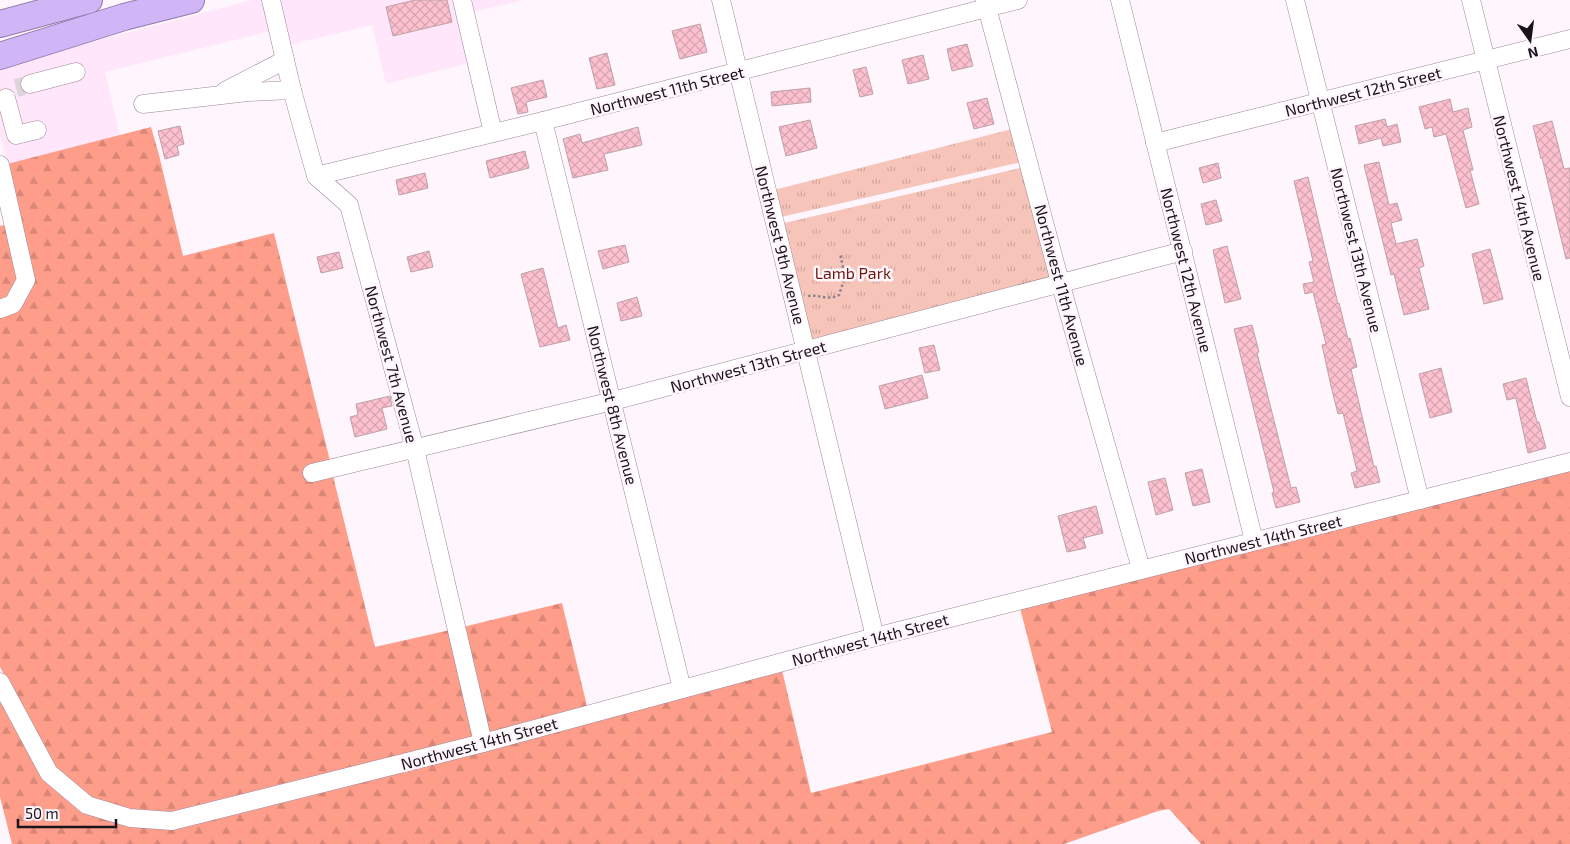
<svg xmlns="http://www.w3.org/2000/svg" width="1570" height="844" font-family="'Exo 2',sans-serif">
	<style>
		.built { fill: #ffe6fa }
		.forest { fill: url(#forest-firs) }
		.park { fill: url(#park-tufts) }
		.building { fill: url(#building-cross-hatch); stroke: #bfa1a8 }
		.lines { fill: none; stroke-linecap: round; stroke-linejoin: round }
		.minor-tunnel { stroke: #ddd3db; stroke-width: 18; stroke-dasharray: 18 9; stroke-linecap: butt }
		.minor-casing { stroke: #9d8798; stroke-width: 19 }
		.highway-casing { stroke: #917caa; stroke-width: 28 }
		.path { stroke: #8c838b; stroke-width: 2.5; stroke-dasharray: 2.5 2.5; stroke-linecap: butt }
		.minor { stroke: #fff; stroke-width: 18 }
		.highway { stroke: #d0b5f7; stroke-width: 26 }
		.labels { text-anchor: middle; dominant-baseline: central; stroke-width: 5; stroke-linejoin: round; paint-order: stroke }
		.street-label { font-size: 16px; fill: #1b131a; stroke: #fff5fd }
		.park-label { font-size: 16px; fill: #6e1a0c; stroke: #fff5fd }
	</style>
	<defs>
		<pattern id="forest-firs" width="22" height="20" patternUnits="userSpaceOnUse" patternTransform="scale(1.25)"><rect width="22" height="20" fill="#fe9d8a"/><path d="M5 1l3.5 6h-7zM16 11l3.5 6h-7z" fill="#d98676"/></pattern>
		<pattern id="park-tufts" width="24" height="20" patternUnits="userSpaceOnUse" patternTransform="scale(1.25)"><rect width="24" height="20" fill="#f6c4b9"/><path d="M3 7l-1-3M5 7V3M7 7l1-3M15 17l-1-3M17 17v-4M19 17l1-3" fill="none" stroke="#d2a89e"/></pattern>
		<pattern id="building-cross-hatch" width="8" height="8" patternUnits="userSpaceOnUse" patternTransform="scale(1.25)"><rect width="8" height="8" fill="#fdc0cf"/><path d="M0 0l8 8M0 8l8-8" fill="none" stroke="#d8a4b1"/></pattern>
	</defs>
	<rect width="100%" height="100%" fill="#fff5fd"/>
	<g class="built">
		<path d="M252,0H264L271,31L105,72L120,135L7,164L0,136V66Z"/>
		<path d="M278,0H455L470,63L386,84L372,25L288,45Z"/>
		<path d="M469,0H524L472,12Z"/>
	</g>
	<g class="forest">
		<path d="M151,127L159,155L183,256L274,233L330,461L304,467L307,482L333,476L375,647L450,630L475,737L171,813L131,811L90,799L54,768L0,667V317L32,284L7,164Z"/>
		<path d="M7,224L19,278L8,297L0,301V226Z"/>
		<path d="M1570,470V844H1201L1169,809L1158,811L1064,844H12L0,797V696L45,778L168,830L179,829V827L782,670L811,793L1052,732L1020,608Z"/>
		<path d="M562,603L587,706L488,733L463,627Z"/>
	</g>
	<g class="park">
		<path d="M1012,129L1021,162L781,217L774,190Z"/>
		<path d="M1029,166L1060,282L807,350L776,225Z"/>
	</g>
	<g class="building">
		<path d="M415,0H447L452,22L393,36L386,7Z"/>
		<path d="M700,24L707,52L680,59L672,31Z"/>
		<path d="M967,44L973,66L952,71L947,49Z"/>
		<path d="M607,53L615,85L597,89L589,58Z"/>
		<path d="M923,55L929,79L908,84L902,60Z"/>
		<path d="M866,67L873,94L860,97L853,70Z"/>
		<path d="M543,80L547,97L526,102L528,112L518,114L511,88Z"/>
		<path d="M810,88L811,102L772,106L771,92Z"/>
		<path d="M987,98L994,124L974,129L967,103Z"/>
		<path d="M1450,99L1453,112L1468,108L1472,127L1463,130L1473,170H1470L1479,204L1466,208L1446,134L1434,137L1432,127L1425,129L1419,107Z"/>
		<path d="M1385,119L1387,127L1397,124L1401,142L1383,146L1381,138L1359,144L1355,126Z"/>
		<path d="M810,120L817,148L786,156L779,127Z"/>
		<path d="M1552,121L1564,169L1570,168V258L1566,259L1542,158L1541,159L1533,126Z"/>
		<path d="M180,126L184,144L177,146L179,155L165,159L158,131Z"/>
		<path d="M638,127L642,145L604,154L608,170L573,178L563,139L580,134L582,143Z"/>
		<path d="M525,151L529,168L490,178L486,161Z"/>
		<path d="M1379,162L1389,205L1397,203L1402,220L1391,223L1396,244L1417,239L1424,266L1419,268L1429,309L1404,315L1394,274L1391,275L1364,165Z"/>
		<path d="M1218,163L1221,178L1203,183L1199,168Z"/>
		<path d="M425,173L428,188L399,195L396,180Z"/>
		<path d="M1308,177L1338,304L1339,303L1348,339L1350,338L1357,367L1351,369L1374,467L1376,466L1380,482L1355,488L1351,473L1357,471L1343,413L1338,414L1331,386L1322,345L1326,344L1313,292L1305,294L1303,284L1314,282L1309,262L1313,261L1294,181Z"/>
		<path d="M1216,200L1222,221L1206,225L1201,204Z"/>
		<path d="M625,245L629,262L603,269L598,251Z"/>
		<path d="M1227,246L1241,299L1225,303L1213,250Z"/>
		<path d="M1490,249L1503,299L1484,304L1472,254Z"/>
		<path d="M429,251L433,267L411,272L407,257Z"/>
		<path d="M339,252L343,268L321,273L317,257Z"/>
		<path d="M543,268L558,328L566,325L570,340L540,347L521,274Z"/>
		<path d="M637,297L642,316L621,321L617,303Z"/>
		<path d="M1252,325L1259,352L1257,353L1291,488L1296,487L1300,502L1276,508L1272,493L1274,492L1234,329Z"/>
		<path d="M934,345L940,370L925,373L919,348Z"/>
		<path d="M1441,368L1452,412L1430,418L1419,374Z"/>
		<path d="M922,375L928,398L885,409L879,386Z"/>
		<path d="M1526,378L1537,422H1539L1546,448L1528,453L1516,398L1507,400L1503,384Z"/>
		<path d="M390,396L392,406L382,408L387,429L355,437L350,417L358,415L356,404Z"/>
		<path d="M1202,469L1210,502L1193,506L1185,473Z"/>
		<path d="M1165,478L1173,510L1156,515L1148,482Z"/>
		<path d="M1096,506L1103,533L1083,538L1086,548L1067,552L1058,516Z"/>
	</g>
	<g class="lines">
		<path class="minor-tunnel" d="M16,88L24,86"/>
		<g class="minor-casing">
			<g id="minor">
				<path d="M271,0L292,90L316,176L349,205L415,449L483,743"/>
				<path d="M462,0L493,133"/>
				<path d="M721,0L875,637"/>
				<path d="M985,0L1060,282L1141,569"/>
				<path d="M1120,0L1254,541"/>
				<path d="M1295,0L1420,500"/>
				<path d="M1471,0L1570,397"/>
				<path d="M30,84L76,72"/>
				<path d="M225,91L285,60"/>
				<path d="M6,98L16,135L37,130"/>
				<path d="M143,104L248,92L292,90"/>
				<path d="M543,121L682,689"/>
				<path d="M1155,143L1570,39"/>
				<path d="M0,165L26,280L13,304L0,309"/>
				<path d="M316,176L543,121L1018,0"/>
				<path d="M312,473L613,401L1183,251"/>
				<path d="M0,682L49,773L87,805L130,818L172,821L483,743L875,637L1570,462"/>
			</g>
		</g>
		<g class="highway-casing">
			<g id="highway">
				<path d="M0,24L89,0"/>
				<path d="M0,56L124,17L191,0"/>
			</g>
		</g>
		<path class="path" d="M808,296C819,294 828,301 839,295L845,277L840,253"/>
		<use href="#minor" class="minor"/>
		<use href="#highway" class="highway"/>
	</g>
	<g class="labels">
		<g class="street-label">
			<text transform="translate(667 90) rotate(-14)">Northwest 11th Street</text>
			<text transform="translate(1363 91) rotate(-14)">Northwest 12th Street</text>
			<text transform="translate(1520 198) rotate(76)">Northwest 14th Avenue</text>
			<text transform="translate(781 245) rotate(76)">Northwest 9th Avenue</text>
			<text transform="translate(1357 250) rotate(76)">Northwest 13th Avenue</text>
			<text transform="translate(1187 270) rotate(76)">Northwest 12th Avenue</text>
			<text transform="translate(1062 285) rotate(75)">Northwest 11th Avenue</text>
			<text transform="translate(392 364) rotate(75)">Northwest 7th Avenue</text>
			<text transform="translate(748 366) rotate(-15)">Northwest 13th Street</text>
			<text transform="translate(613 405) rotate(76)">Northwest 8th Avenue</text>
			<text transform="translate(1263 539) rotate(-14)">Northwest 14th Street</text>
			<text transform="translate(870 639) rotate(-15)">Northwest 14th Street</text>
			<text transform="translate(479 743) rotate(-15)">Northwest 14th Street</text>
		</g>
		<g class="park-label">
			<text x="853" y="272">Lamb Park</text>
		</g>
	</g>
	<g transform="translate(1530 40) rotate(166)" stroke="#fff5fd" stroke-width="4" paint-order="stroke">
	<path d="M0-4L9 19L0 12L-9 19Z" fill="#1b131a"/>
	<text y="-8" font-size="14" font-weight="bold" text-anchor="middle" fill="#1b131a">N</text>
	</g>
	<path d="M18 819v8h98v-8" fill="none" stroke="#1b131a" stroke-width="2.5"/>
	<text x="25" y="819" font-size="15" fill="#1b131a" stroke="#fff5fd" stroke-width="4" paint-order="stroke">50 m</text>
</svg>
